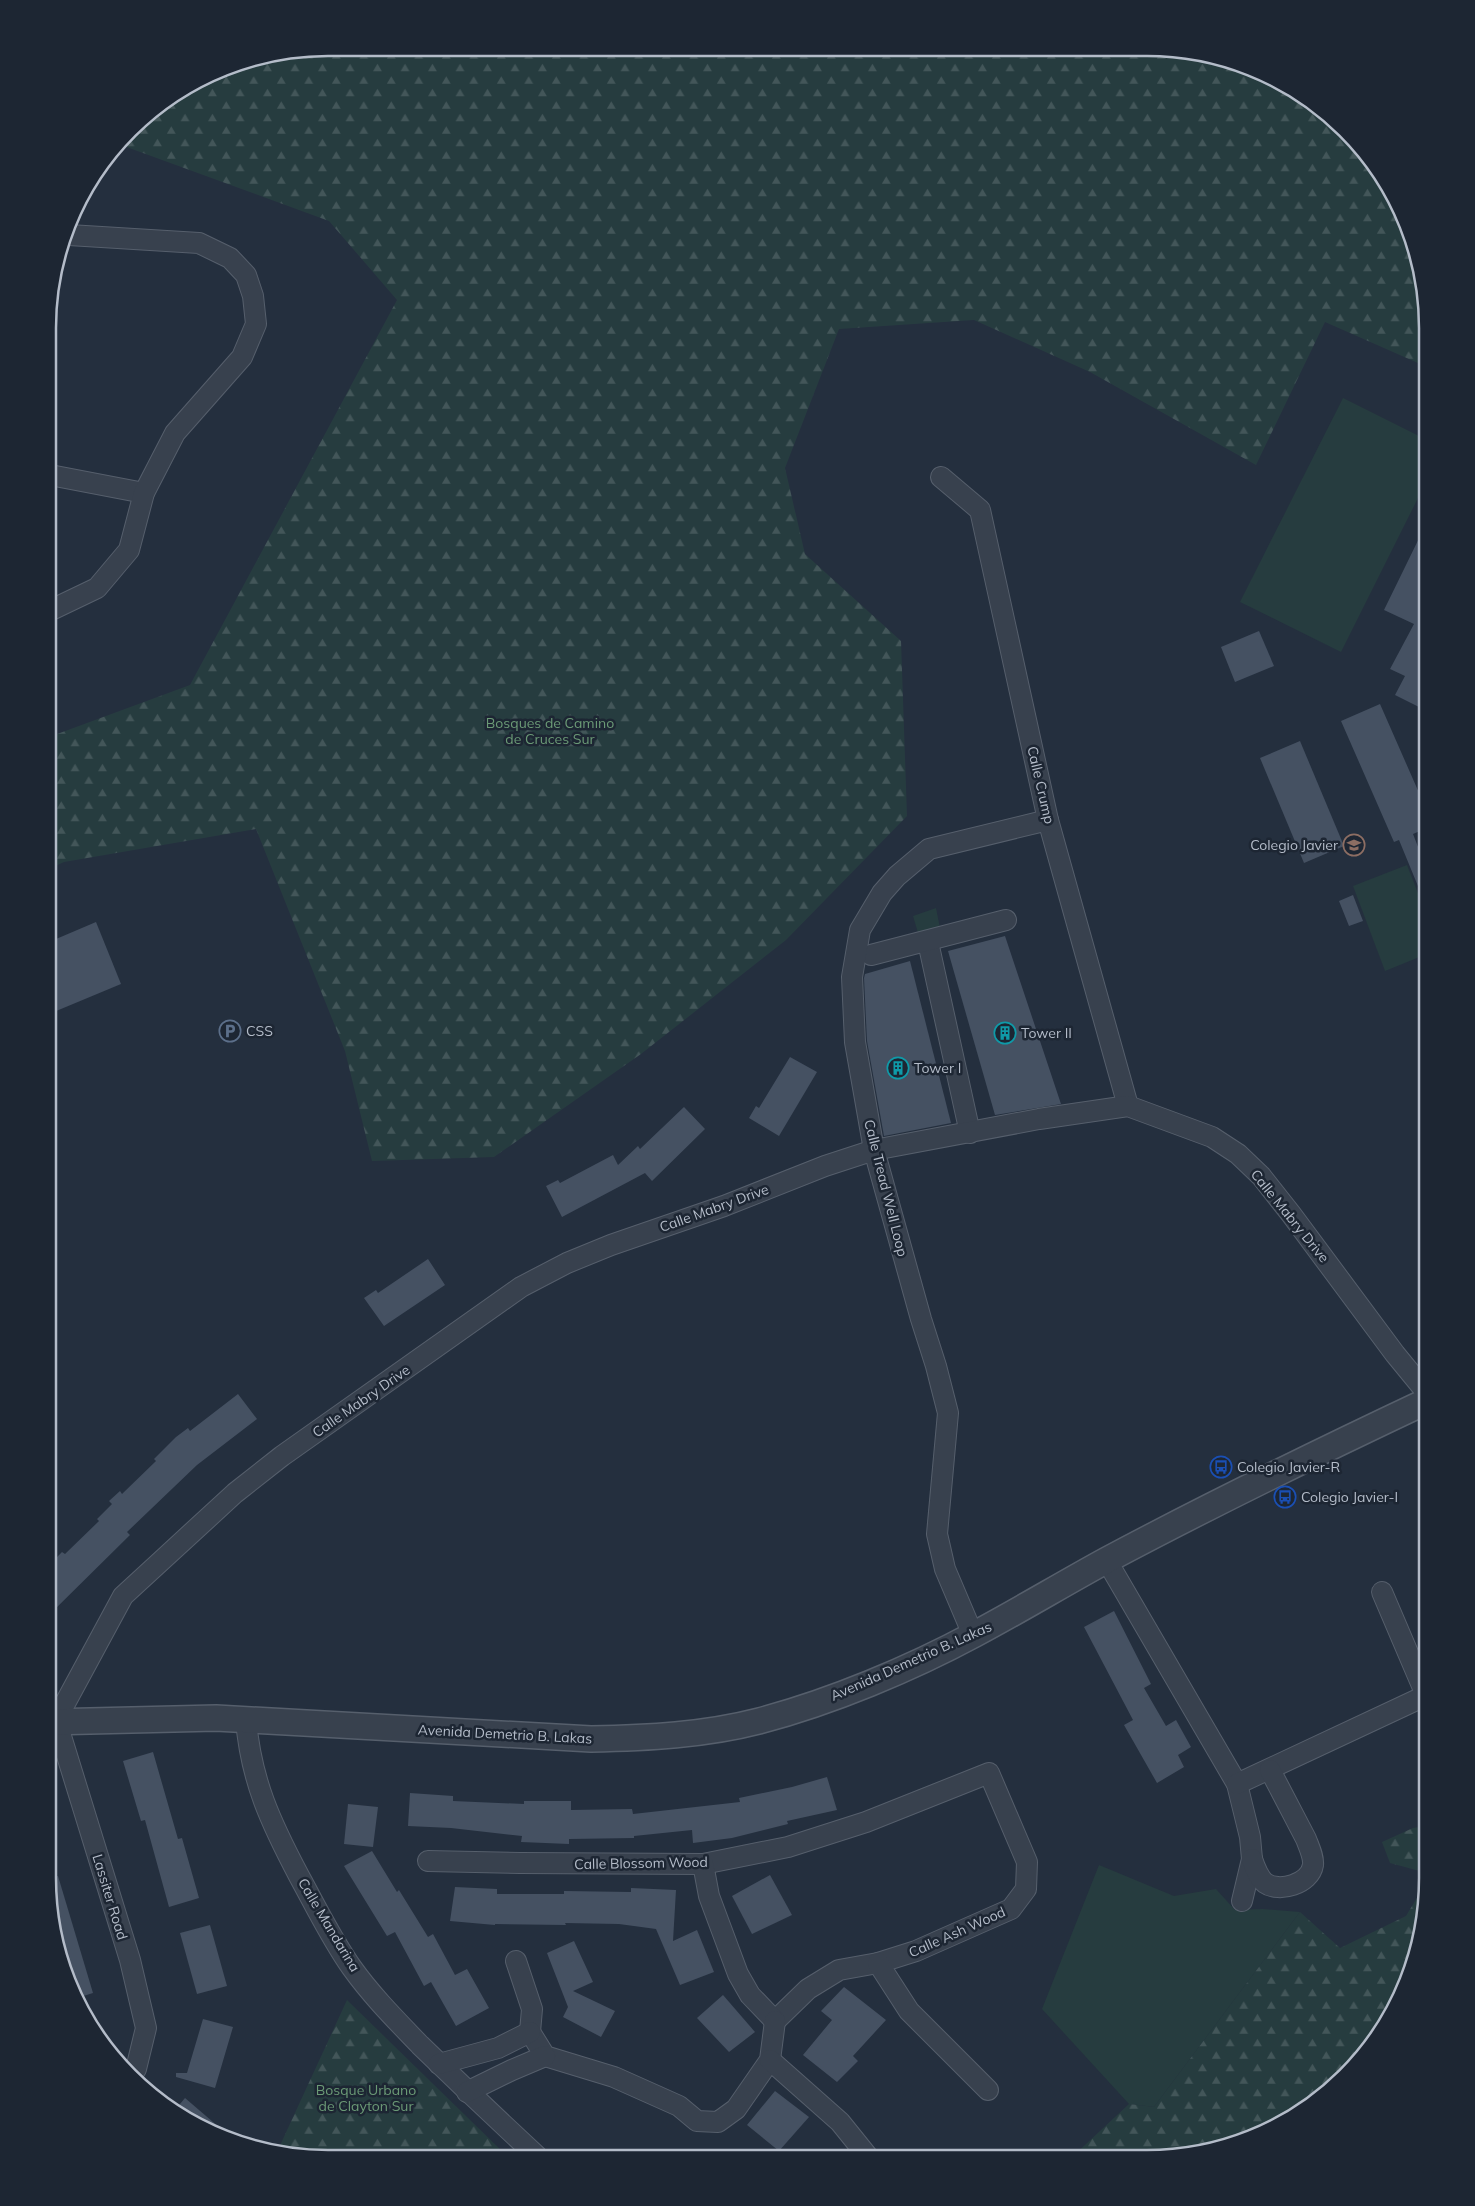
<svg xmlns="http://www.w3.org/2000/svg" width="1475" height="2206" font-family="Mulish,sans-serif">
	<style>
		.green { fill: #263c3f }
		.forest { fill: url(#forest-firs) }
		.building { fill: #455162 }
		.lines { fill: none; stroke-linecap: round; stroke-linejoin: round }
		.minor-casing { stroke: #565f6c; stroke-width: 22 }
		.tertiary-casing { stroke: #565f6c; stroke-width: 28 }
		.minor { stroke: #38414e; stroke-width: 20 }
		.tertiary { stroke: #38414e; stroke-width: 25 }
		.labels { text-anchor: middle; dominant-baseline: central; stroke-width: 5; stroke-linejoin: round; paint-order: stroke }
		.park-label { font-size: 14px; fill: #6b9a76; stroke: #1d2633 }
		.street-label { font-size: 14px; fill: #b4bcc9; stroke: #1d2633 }
		.poi-label { font-size: 14px; fill: #b4bcc9; stroke: #1d2633; text-anchor: start }
		.rim { fill: none; stroke: #b4bcc9; stroke-width: 2.5 }
	</style>
	<defs>
		<pattern id="forest-firs" width="22" height="20" patternUnits="userSpaceOnUse" patternTransform="scale(1.25)"><rect width="22" height="20" fill="#263c3f"/><path d="M5 1l3.5 6h-7zM16 11l3.5 6h-7z" fill="#435659"/></pattern>
	</defs>
	<rect width="100%" height="100%" fill="#242f3e"/>
	<g class="green">
		<path d="M1343,398L1427,440V480L1341,652L1240,602Z"/>
		<path d="M1407,865L1427,916V954L1385,971L1353,886Z"/>
		<path d="M936,908L942,938L921,943L913,916Z"/>
		<path d="M1099,1865L1174,1896L1216,1889L1235,1910L1263,1909L1300,1912L1154,2107L1129,2104L1042,2009Z"/>
	</g>
	<g class="forest">
		<path d="M329,48L1183,50L1254,69L1318,106L1369,157L1406,221L1427,329V367L1325,322L1256,465L1090,372L974,320L839,329L785,468L805,554L901,641L907,816L786,940L641,1054L494,1157L372,1161L345,1051L256,829L64,862L49,869V737L190,685L397,300L329,221L121,145L144,117L238,63Z"/>
		<path d="M1427,1826V1873L1390,1863L1382,1842L1413,1828Z"/>
		<path d="M1427,1881V1896L1412,1968L1380,2034L1318,2100L1254,2137L1147,2158H1071L1129,2104L1154,2107L1300,1912L1340,1948L1406,1916Z"/>
		<path d="M347,2000L508,2157L292,2156L277,2152Z"/>
	</g>
	<g class="building">
		<path d="M1427,522V711L1395,695L1405,676L1390,669L1414,624L1384,610Z"/>
		<path d="M1259,631L1274,666L1235,682L1221,647Z"/>
		<path d="M1380,704L1427,811V828L1413,834L1427,870V908L1399,840L1394,842L1341,721Z"/>
		<path d="M1300,741L1344,846L1304,863L1260,758Z"/>
		<path d="M1353,895L1363,921L1349,926L1339,901Z"/>
		<path d="M96,922L121,984L49,1014V942Z"/>
		<path d="M1005,936L1061,1104L995,1115L948,951Z"/>
		<path d="M910,961L951,1123L884,1136L867,1041L864,978L865,974Z"/>
		<path d="M790,1057L817,1072L779,1136L749,1118L756,1106L759,1108Z"/>
		<path d="M684,1107L705,1129L652,1181L645,1173L562,1217L546,1186L558,1180L560,1183L613,1155L618,1165L638,1146L640,1149Z"/>
		<path d="M428,1259L445,1285L384,1326L364,1298L376,1290L378,1293Z"/>
		<path d="M238,1394L257,1419L197,1465L127,1532L130,1535L48,1616V1566L62,1552L65,1554L99,1521L97,1519L112,1504L109,1501L120,1491L122,1494L156,1461L154,1459L176,1437L188,1428L190,1431Z"/>
		<path d="M1114,1611L1151,1684L1144,1688L1166,1726L1176,1720L1191,1747L1178,1755L1184,1767L1157,1783L1124,1725L1133,1720L1084,1627Z"/>
		<path d="M153,1752L178,1839L182,1838L199,1898L169,1907L145,1820L141,1821L123,1761Z"/>
		<path d="M827,1777L837,1810L787,1821L788,1824L732,1838L693,1843L692,1830L634,1836V1838L569,1839V1844L521,1842L522,1836L451,1828L408,1826L410,1793L453,1796V1801L524,1804V1801H571V1810L632,1809L633,1814L740,1802L739,1798L792,1787Z"/>
		<path d="M348,1804L378,1807L373,1847L344,1844Z"/>
		<path d="M372,1851L397,1892L399,1890L428,1937L433,1934L455,1975L467,1969L489,2008L456,2026L431,1982L424,1986L395,1932L387,1936L344,1866Z"/>
		<path d="M770,1875L792,1915L752,1934L732,1896Z"/>
		<path d="M58,1876L93,1993L77,1998L69,1985L48,1878Z"/>
		<path d="M455,1887L497,1889V1894H564V1891L631,1892V1888L676,1890L673,1941L697,1930L714,1972L680,1985L656,1929L619,1924L565,1923L566,1925L495,1924V1925L450,1921Z"/>
		<path d="M210,1925L227,1986L197,1994L180,1933Z"/>
		<path d="M574,1941L593,1982L573,1991L615,2011L601,2037L563,2017L568,2007L547,1953Z"/>
		<path d="M844,1987L886,2020L853,2056L858,2061L837,2082L803,2055L832,2020L821,2011Z"/>
		<path d="M723,1995L755,2032L729,2052L697,2018Z"/>
		<path d="M203,2019L233,2027L215,2088L176,2077V2073H187Z"/>
		<path d="M775,2091L809,2117L779,2151L747,2125Z"/>
		<path d="M185,2098L220,2128L216,2134L175,2110Z"/>
	</g>
	<g class="lines">
		<g class="minor-casing">
			<g id="minor">
				<path d="M50,475L144,493"/>
				<path d="M941,477L980,510L1048,820L1128,1106"/>
				<path d="M49,611L97,588L129,550L144,493L175,433L242,357L256,324L253,296L246,275L230,258L199,243L69,235"/>
				<path d="M928,942L970,1133"/>
				<path d="M871,955L1006,920"/>
				<path d="M1107,1561L1237,1784L1250,1837L1252,1859L1242,1901"/>
				<path d="M1382,1592L1426,1695"/>
				<path d="M973,1635L945,1569L937,1534L948,1413L936,1366L921,1319L874,1150L855,1042L852,977L860,930L882,893L897,876L929,849L1048,820"/>
				<path d="M246,1720C251,1781 271,1823 299,1876C316,1907 332,1940 352,1968C372,1996 397,2021 420,2045C459,2083 498,2120 538,2157"/>
				<path d="M1237,1784L1427,1695"/>
				<path d="M1252,1859C1255,1868 1258,1877 1265,1883C1279,1893 1310,1884 1313,1865C1314,1857 1309,1847 1306,1839L1270,1770"/>
				<path d="M428,1861L520,1863L703,1864L788,1847L866,1822L989,1773L1027,1862L1026,1889L1011,1909L916,1951L878,1963L839,1970L808,1989L775,2021"/>
				<path d="M703,1864L709,1896L738,1974L750,1995L775,2021"/>
				<path d="M516,1961L532,2009L530,2032"/>
				<path d="M878,1963L909,2011L988,2090"/>
				<path d="M530,2032L545,2056L614,2077L679,2106L697,2121L718,2122L736,2109L770,2060L775,2021"/>
				<path d="M770,2060L840,2122L869,2158"/>
				<path d="M439,2064L498,2048L530,2032"/>
				<path d="M132,2075L136,2069L146,2028L130,1960L56,1720L123,1596L160,1562L235,1493L282,1456L521,1287L567,1263L611,1245L724,1206L825,1166L874,1150L1039,1119L1128,1106L1212,1137L1238,1154L1261,1176L1291,1214L1395,1354L1427,1393"/>
				<path d="M467,2092L512,2070L545,2056"/>
			</g>
		</g>
		<g class="tertiary-casing">
			<path id="tertiary" d="M48,1722L216,1718L591,1739C647,1738 705,1735 759,1721C831,1702 910,1669 975,1634C1020,1610 1063,1584 1107,1560C1212,1504 1319,1452 1427,1401"/>
		</g>
		<use href="#minor" class="minor"/>
		<use href="#tertiary" class="tertiary"/>
	</g>
	<defs>
		<g id="school-ring" transform="scale(1.125)"><circle r="9.5" fill="#1d2633" stroke="#8d6e63" stroke-width="1.5"/><path d="M0-5L7-2L0 1L-7-2ZM-4 1L0 2.5L4 1V4Q0 6-4 4Z" fill="#8d6e63"/></g>
		<g id="parking-ring" transform="scale(1.125)"><circle r="9.5" fill="#1d2633" stroke="#5c6f8a" stroke-width="1.5"/><path d="M-3.5-5.5H1a3.5 3.5 0 0 1 0 7H-1V5.5H-3.5ZM-1-3.4V-.6H.8a1.4 1.4 0 0 0 0-2.8Z" fill="#5c6f8a"/></g>
		<g id="building-ring" transform="scale(1.125)"><circle r="9.5" fill="#1d2633" stroke="#0f9aa8" stroke-width="1.5"/><path d="M-4-6H4V6H1V3H-1V6H-4ZM-2.5-4.3h1.7v1.8h-1.7ZM.8-4.3h1.7v1.8H.8ZM-2.5-1h1.7V.8h-1.7ZM.8-1h1.7V.8H.8Z" fill="#0f9aa8"/></g>
		<g id="bus-ring" transform="scale(1.125)"><circle r="9.5" fill="#1d2633" stroke="#1a4fb4" stroke-width="1.5"/><path d="M-5-6H5V4H4V6H2V4H-2V6H-4V4H-5ZM-3.5-4V0h7V-4ZM-3.5 1.2v1.5H-2V1.2ZM2 1.2v1.5H3.5V1.2Z" fill="#1a4fb4"/></g>
	</defs>
	<g fill-rule="evenodd">
		<use href="#school-ring" x="1354" y="845"/>
		<use href="#parking-ring" x="230" y="1031"/>
		<use href="#building-ring" x="1005" y="1033"/>
		<use href="#building-ring" x="898" y="1068"/>
		<use href="#bus-ring" x="1221" y="1467"/>
		<use href="#bus-ring" x="1285" y="1497"/>
	</g>
	<g class="labels">
		<g class="park-label">
			<text x="550" y="723">Bosques de Camino<tspan x="550" dy="16">de Cruces Sur</tspan></text>
			<text x="366" y="2090">Bosque Urbano<tspan x="366" dy="16">de Clayton Sur</tspan></text>
		</g>
		<g class="street-label">
			<text transform="translate(1041 785) rotate(77)">Calle Crump</text>
			<text transform="translate(886 1188) rotate(76)">Calle Tread Well Loop</text>
			<text transform="translate(714 1208) rotate(-20)">Calle Mabry Drive</text>
			<text transform="translate(1290 1216) rotate(51)">Calle Mabry Drive</text>
			<text transform="translate(361 1401) rotate(-35)">Calle Mabry Drive</text>
			<text transform="translate(911 1661) rotate(-24)">Avenida Demetrio B. Lakas</text>
			<text transform="translate(505 1734) rotate(3)">Avenida Demetrio B. Lakas</text>
			<text transform="translate(641 1863) rotate(-1)">Calle Blossom Wood</text>
			<text transform="translate(110 1897) rotate(73)">Lassiter Road</text>
			<text transform="translate(329 1925) rotate(59)">Calle Mandarina</text>
			<text transform="translate(957 1932) rotate(-24)">Calle Ash Wood</text>
		</g>
		<g class="poi-label">
			<text x="1338" y="845" text-anchor="end">Colegio Javier</text>
			<text x="246" y="1031">CSS</text>
			<text x="1021" y="1033">Tower II</text>
			<text x="914" y="1068">Tower I</text>
			<text x="1237" y="1467">Colegio Javier-R</text>
			<text x="1301" y="1497">Colegio Javier-I</text>
		</g>
	</g>
	<path d="M0 0H1475V2206H0ZM328 56H1147A272 272 0 0 1 1419 328V1878A272 272 0 0 1 1147 2150H328A272 272 0 0 1 56 1878V328A272 272 0 0 1 328 56Z" fill="#1d2633" fill-rule="evenodd"/>
	<path class="rim" d="M328 56H1147A272 272 0 0 1 1419 328V1878A272 272 0 0 1 1147 2150H328A272 272 0 0 1 56 1878V328A272 272 0 0 1 328 56Z"/>
</svg>
